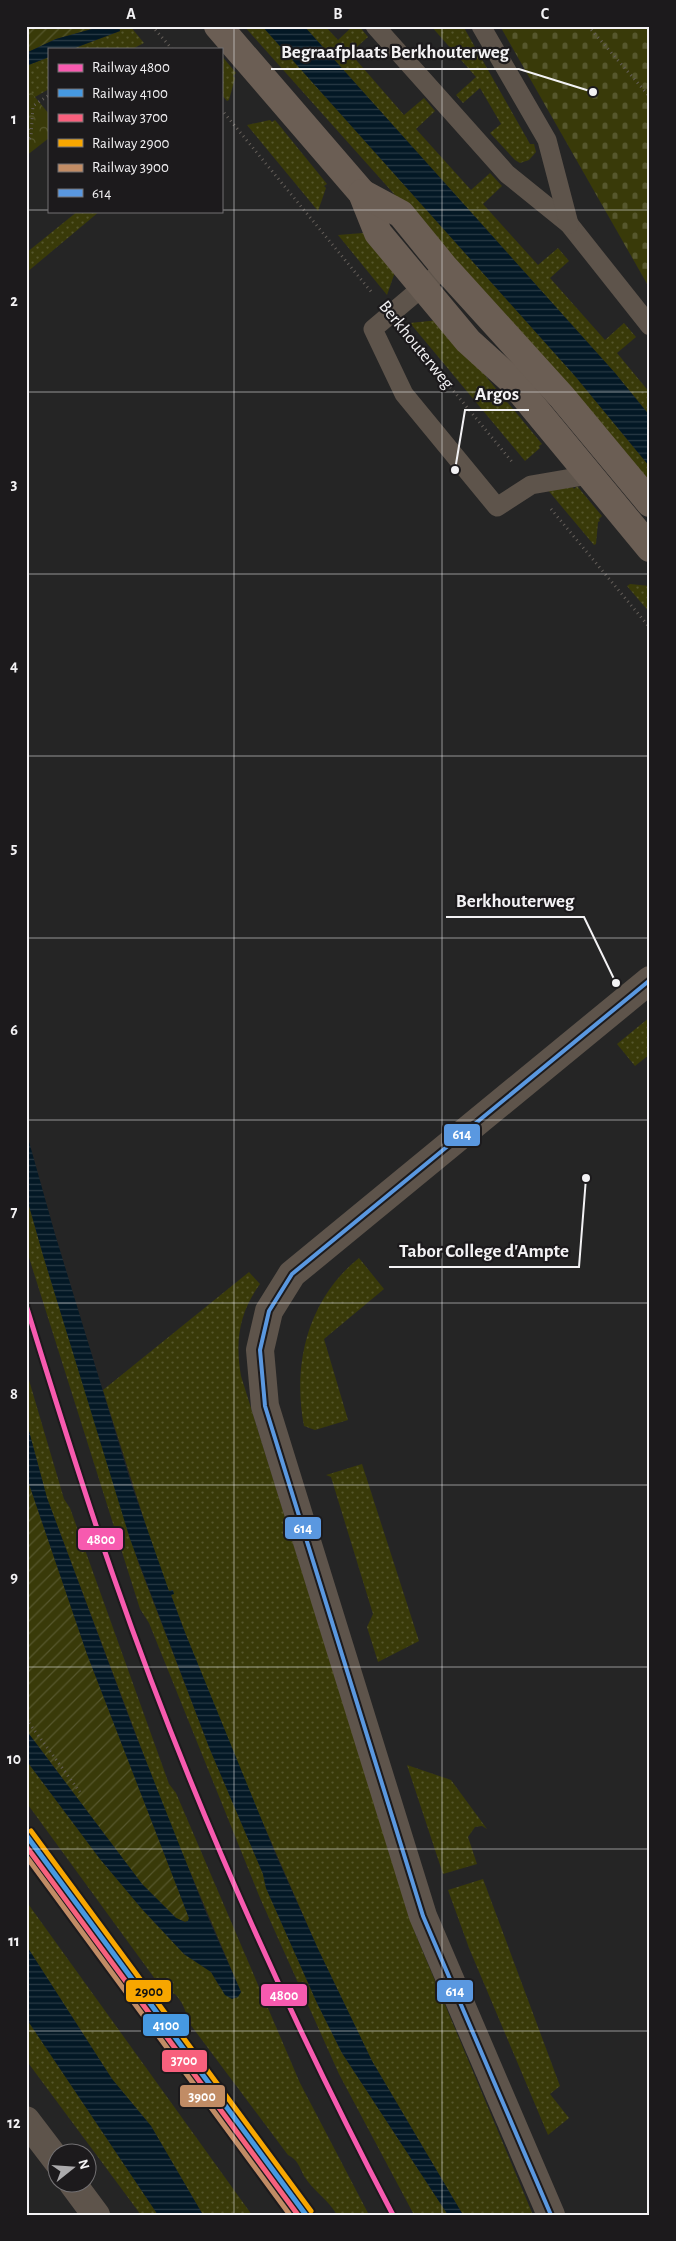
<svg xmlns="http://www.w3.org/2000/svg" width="676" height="2241" font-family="'Alegreya Sans',sans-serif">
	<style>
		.grass { fill: url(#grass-dots) }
		.cemetery { fill: url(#cemetery-stones) }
		.park { fill: url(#park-crowns) }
		.garden { fill: url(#garden-furrows) }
		.water { fill: url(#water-rules) }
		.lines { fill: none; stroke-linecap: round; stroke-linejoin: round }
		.path { stroke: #655f5a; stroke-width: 3; stroke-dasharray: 1 4; stroke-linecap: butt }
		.lane { stroke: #5e544b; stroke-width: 19 }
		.street { stroke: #5e544b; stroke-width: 28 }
		.secondary { stroke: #6b5e54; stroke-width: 28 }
		.bus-1-casing { stroke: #1c1a1c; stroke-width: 8 }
		.bus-1 { stroke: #5a98e0; stroke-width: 4 }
		.rail-1-casing { stroke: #1c1a1c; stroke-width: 9 }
		.rail-2-casing { stroke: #1c1a1c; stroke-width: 9 }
		.rail-3-casing { stroke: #1c1a1c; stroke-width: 9 }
		.rail-4-casing { stroke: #1c1a1c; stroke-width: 9 }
		.rail-5-casing { stroke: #1c1a1c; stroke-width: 9 }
		.rail-1 { stroke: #f75aaf; stroke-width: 5 }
		.rail-2 { stroke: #4699e1; stroke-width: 5 }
		.rail-3 { stroke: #f8607d; stroke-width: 5 }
		.rail-4 { stroke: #f7a600; stroke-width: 5 }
		.rail-5 { stroke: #c18c65; stroke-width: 5 }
		.grid { fill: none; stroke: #f3f2f4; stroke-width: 1; stroke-opacity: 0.55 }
		.labels { text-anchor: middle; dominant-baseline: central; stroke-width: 4.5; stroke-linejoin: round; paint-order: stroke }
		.street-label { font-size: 18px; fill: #f3f2f4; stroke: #1c1a1c }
		.leader { fill: none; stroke: #f3f2f4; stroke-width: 2 }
		.callout-dot { fill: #f3f2f4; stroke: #1c1a1c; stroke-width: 2 }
		.callout-label { font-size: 19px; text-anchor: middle; font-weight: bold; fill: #f3f2f4; stroke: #1c1a1c; stroke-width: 4.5; stroke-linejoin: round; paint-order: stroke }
		.line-badge { stroke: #1c1a1c; stroke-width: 2 }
		.badge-label { font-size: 14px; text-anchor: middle; font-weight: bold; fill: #fff }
		.pale-badge-label { font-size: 14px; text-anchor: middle; font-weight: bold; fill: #111 }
		.neatline { fill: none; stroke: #f3f2f4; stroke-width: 2 }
		.grid-label { font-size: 16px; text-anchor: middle; font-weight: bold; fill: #f3f2f4 }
	</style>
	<defs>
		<pattern id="grass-dots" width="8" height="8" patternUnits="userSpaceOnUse" patternTransform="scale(1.25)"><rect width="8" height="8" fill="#393a09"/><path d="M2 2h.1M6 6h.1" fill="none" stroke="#56572d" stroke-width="1.8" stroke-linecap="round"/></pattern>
		<pattern id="cemetery-stones" width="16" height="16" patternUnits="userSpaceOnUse" patternTransform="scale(1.25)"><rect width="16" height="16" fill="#393a09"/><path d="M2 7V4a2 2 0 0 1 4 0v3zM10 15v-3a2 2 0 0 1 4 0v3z" fill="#56572d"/></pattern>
		<pattern id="park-crowns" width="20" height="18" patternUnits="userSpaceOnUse" patternTransform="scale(1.25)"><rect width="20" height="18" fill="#393a09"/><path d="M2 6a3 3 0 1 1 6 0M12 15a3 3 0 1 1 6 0" fill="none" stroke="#56572d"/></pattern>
		<pattern id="garden-furrows" width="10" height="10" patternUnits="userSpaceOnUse" patternTransform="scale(1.25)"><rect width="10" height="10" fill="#393a09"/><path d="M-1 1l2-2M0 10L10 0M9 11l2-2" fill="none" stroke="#56572d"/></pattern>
		<pattern id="water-rules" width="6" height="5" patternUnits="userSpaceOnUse" patternTransform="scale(1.25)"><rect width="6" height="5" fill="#031825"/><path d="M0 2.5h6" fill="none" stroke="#283a45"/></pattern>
	</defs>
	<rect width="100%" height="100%" fill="#252525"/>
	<g class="grass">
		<path d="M119,26H130L144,43L132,49H72L120,31Z"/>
		<path d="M244,26H262L575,376L650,467V488L570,391Z"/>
		<path d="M304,26H325L338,40L353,26H359L368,37L350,53L404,115L424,98L435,111L416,129L471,190L490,173L502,186L483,204L538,265L558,248L569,261L550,278L605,340L624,323L636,337L617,353L650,393V416L615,373Z"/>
		<path d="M431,26H463L530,144H534L536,152L529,160L520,163L515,160L490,133L501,124L480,88L463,103L456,95L476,77Z"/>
		<path d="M221,55L236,73L233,76L235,78L229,100L227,101L221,94Z"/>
		<path d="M49,57V89L35,97L26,115V66Z"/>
		<path d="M270,120L272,122L275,120L327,184L324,186L326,188L318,211L247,125Z"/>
		<path d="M78,211H100L26,273V253Z"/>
		<path d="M363,233L395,272L387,295L338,235Z"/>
		<path d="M439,320L542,444L539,446L540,448L525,461L410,323Z"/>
		<path d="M572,486L574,489L577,486L602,516L599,519L600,521L598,522L596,544L594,545L547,489L550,487L571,488Z"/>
		<path d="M630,584L650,586V613L627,586Z"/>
		<path d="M650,1017V1054L635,1066L617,1044Z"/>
		<path d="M26,1195L43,1255L138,1562L209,1747L263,1874L266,1888L317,2003L342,2053L448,2215H415L413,2213L339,2074L260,1898L149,1623L140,1609L26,1248Z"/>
		<path d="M359,1258L384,1289L324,1339L348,1420L315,1430L304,1426C292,1364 308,1299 359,1258Z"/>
		<path d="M249,1272L260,1284C239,1313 235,1341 241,1376L415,1933L533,2215H463L372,2061L318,1949L242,1775L184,1630L171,1595L172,1591L169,1592L154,1551L103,1390Z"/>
		<path d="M26,1370L64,1499L70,1508L169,1784L176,1793L300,2083L369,2215H337C329,2200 313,2191 304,2176C299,2166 298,2160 288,2155L187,2020C186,2009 182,2002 175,1994H166L26,1802V1760L100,1859L142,1909L184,1954L211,1972L219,1986L241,1992L169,1822L47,1498L26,1420Z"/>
		<path d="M362,1464L419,1641L378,1662L367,1627L373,1614L331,1477L326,1475Z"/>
		<path d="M407,1765L451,1780L487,1829L482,1826L475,1827L468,1837L477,1864L443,1874Z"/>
		<path d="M483,1879L560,2086L550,2094L569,2118L548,2135L469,1948L448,1890Z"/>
		<path d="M26,1901L252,2215H203L151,2126L112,2079L26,1945Z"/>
		<path d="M26,2018L158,2215H141L26,2060Z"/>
	</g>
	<path class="cemetery" d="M500,26H650V289Z"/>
	<path class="park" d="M26,86L49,114V138L26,156Z"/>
	<g class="garden">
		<path d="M26,26H103L56,39L26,53Z"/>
		<path d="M26,1475L87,1654L189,1918L188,1921L185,1922L176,1918L142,1884L26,1730Z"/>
	</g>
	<g class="water">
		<path d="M103,26H119L120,31L72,49H49V57L26,66V53L56,39Z"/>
		<path d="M262,26H304L615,373L650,416V467L575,376Z"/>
		<path d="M26,1131L55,1234L131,1483L169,1591L173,1590L174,1594L171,1595L184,1630L276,1855L318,1949L372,2061L463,2215H448L342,2053L317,2003L266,1888L263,1874L209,1747L130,1539L43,1255L26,1195Z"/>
		<path d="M26,1420L47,1498L133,1728L207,1915L241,1992L238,1997L232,1999L225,1995L211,1972L184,1954L142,1909L100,1859L26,1760V1730L142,1884L176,1918L185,1922L188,1921L189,1918L87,1654L26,1475Z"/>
		<path d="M26,1945L112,2079L151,2126L203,2215H158L26,2018Z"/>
	</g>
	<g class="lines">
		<g class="path">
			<path d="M152,26L172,49"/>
			<path d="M588,26L650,97"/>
			<path d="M221,109L373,294"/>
			<path d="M26,125L31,132"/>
			<path d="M26,142L31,137L33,106L49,95"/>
			<path d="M409,337L513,463"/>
			<path d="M551,509L650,628"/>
			<path d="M26,1719L80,1792"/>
		</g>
		<g class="lane">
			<path d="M375,26L507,174L569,224L650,326"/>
			<path d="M481,26L547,140L569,224"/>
			<path d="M445,268L373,329L404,394L497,507L531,485L589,475"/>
		</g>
		<g class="street">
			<path d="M26,2120L58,2162"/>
			<path d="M73,2184L96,2215"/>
			<path d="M551,2215L423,1916L265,1406L260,1350L269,1311L292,1274L650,980"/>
		</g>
		<g class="secondary">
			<path d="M218,26L362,193L378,233L468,341L511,380L650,548"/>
			<path d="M362,193L401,214L445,268L562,397L650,503"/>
		</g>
		<g class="bus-1-casing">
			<path id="bus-1" d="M551,2215L423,1916L265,1406L260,1350L269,1311L292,1274L650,980"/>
		</g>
		<use href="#bus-1" class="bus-1"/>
		<g class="rail-1-casing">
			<path id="rail-1" d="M26,1305C54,1396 82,1487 114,1578C190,1797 285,2009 393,2215"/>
		</g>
		<g class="rail-2-casing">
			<path id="rail-2" d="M26,1835L306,2215"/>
		</g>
		<g class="rail-3-casing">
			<path id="rail-3" d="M26,1846L298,2215"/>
		</g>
		<g class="rail-4-casing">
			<path id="rail-4" d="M31,1831L311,2211"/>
		</g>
		<g class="rail-5-casing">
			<path id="rail-5" d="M26,1856L290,2215"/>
		</g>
		<use href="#rail-1" class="rail-1"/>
		<use href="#rail-2" class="rail-2"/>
		<use href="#rail-3" class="rail-3"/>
		<use href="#rail-4" class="rail-4"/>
		<use href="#rail-5" class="rail-5"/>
	</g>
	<path class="grid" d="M234,26V2215M442,26V2215M26,210H49M221,210H650M26,392H650M26,574H650M26,756H650M26,938H650M26,1120H650M26,1303H650M26,1485H650M26,1667H650M26,1849H650M26,2031H650"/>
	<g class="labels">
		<g class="street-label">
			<text transform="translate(416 345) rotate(51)">Berkhouterweg</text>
		</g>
	</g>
	<path class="leader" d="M593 92L519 69H271M455 470L465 410H529M616 983L584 917H446M586 1178L579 1267H389"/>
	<g class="callout-dot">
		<circle cx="593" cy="92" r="5"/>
		<circle cx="455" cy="470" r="5"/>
		<circle cx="616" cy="983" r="5"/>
		<circle cx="586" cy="1178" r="5"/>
	</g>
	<g class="callout-label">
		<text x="395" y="58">Begraafplaats Berkhouterweg</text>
		<text x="497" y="400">Argos</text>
		<text x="515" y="907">Berkhouterweg</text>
		<text x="484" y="1257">Tabor College d'Ampte</text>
	</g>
	<g class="line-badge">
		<rect x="443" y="1123" width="38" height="24" rx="5" fill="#5a98e0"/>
		<rect x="284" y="1516" width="38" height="24" rx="5" fill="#5a98e0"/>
		<rect x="77" y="1527" width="47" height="24" rx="5" fill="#f75aaf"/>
		<rect x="125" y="1979" width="47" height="24" rx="5" fill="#f7a600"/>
		<rect x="436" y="1979" width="38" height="24" rx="5" fill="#5a98e0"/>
		<rect x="260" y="1983" width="48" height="24" rx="5" fill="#f75aaf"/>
		<rect x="142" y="2013" width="48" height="24" rx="5" fill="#4699e1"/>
		<rect x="161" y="2049" width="47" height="24" rx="5" fill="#f8607d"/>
		<rect x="179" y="2084" width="47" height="24" rx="5" fill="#c18c65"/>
	</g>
	<g class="badge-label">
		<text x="462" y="1139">614</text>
		<text x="303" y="1533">614</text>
		<text x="101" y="1544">4800</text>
		<text x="455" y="1996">614</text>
		<text x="284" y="2000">4800</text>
		<text x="166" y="2030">4100</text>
		<text x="184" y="2065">3700</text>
		<text x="202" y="2101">3900</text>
	</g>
	<g class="pale-badge-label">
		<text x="149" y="1996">2900</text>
	</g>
	<rect width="676" height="2241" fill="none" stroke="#1c1a1c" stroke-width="55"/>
	<rect x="48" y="48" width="175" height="165" fill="#1c1a1c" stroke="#727072"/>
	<rect x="58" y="64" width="25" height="8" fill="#f75aaf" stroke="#727072"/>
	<text x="92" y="72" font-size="15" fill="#f3f2f4">Railway 4800</text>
	<rect x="58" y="89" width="25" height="8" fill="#4699e1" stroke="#727072"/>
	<text x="92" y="98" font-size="15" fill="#f3f2f4">Railway 4100</text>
	<rect x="58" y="114" width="25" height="8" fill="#f8607d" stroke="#727072"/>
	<text x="92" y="122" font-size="15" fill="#f3f2f4">Railway 3700</text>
	<rect x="58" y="139" width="25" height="8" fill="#f7a600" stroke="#727072"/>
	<text x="92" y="148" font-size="15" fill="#f3f2f4">Railway 2900</text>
	<rect x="58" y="164" width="25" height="8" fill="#c18c65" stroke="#727072"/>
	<text x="92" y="172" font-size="15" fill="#f3f2f4">Railway 3900</text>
	<rect x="58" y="189" width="25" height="8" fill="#5a98e0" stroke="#727072"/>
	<text x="92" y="198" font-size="15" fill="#f3f2f4">614</text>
	<g transform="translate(72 2168) rotate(73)"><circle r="24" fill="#1c1a1c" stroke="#727072"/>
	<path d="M0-4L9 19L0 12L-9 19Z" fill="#abaaac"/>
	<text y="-8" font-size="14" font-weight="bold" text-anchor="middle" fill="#f3f2f4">N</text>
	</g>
	<rect x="28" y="28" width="620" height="2186" class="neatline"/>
	<g class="grid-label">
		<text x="131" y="19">A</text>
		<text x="338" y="19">B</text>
		<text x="545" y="19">C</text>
		<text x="14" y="124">1</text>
		<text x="14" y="306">2</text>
		<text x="14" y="489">3</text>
		<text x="14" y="671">4</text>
		<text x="14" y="853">5</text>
		<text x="14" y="1035">6</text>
		<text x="14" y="1217">7</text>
		<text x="14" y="1399">8</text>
		<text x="14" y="1582">9</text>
		<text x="14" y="1764">10</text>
		<text x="14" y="1946">11</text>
		<text x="14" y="2128">12</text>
	</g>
</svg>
